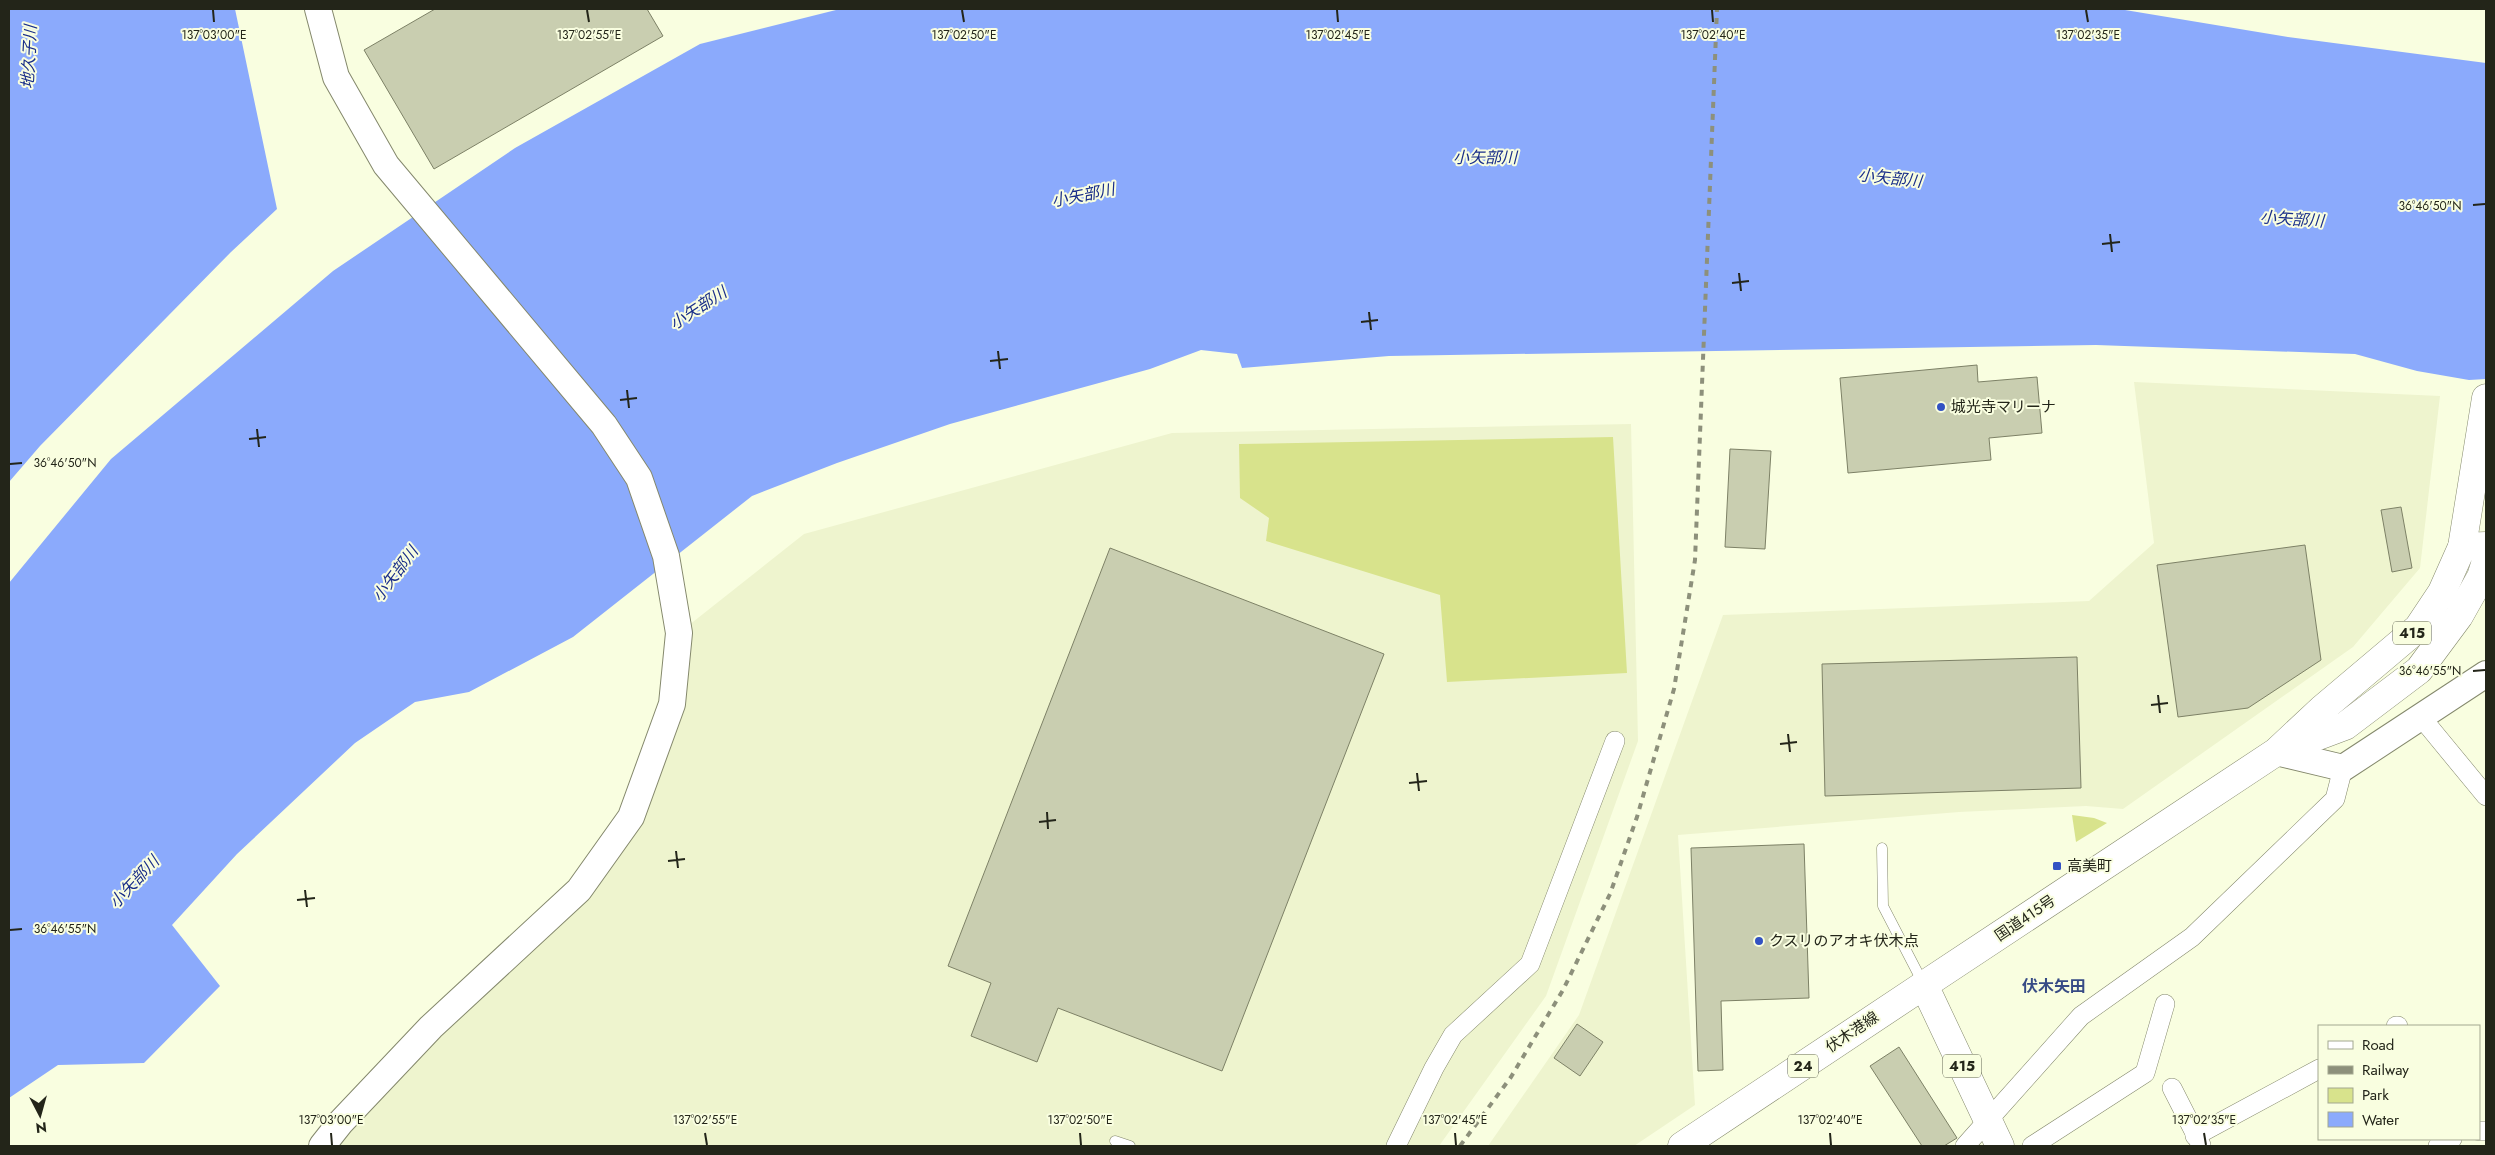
<svg xmlns="http://www.w3.org/2000/svg" width="2495" height="1155" font-family="Jost,'Noto Sans JP',sans-serif">
	<style>
		.built { fill: #eef4ce }
		.green { fill: #d8e38c }
		.water { fill: #8baafc }
		.building { fill: #c9ceb0; stroke: #7d8166 }
		.lines { fill: none; stroke-linecap: round; stroke-linejoin: round }
		.lane-casing { stroke: #84886c; stroke-width: 11 }
		.street-casing { stroke: #84886c; stroke-width: 20 }
		.secondary-casing { stroke: #84886c; stroke-width: 28 }
		.primary-casing { stroke: #84886c; stroke-width: 29 }
		.highway-casing { stroke: #84886c; stroke-width: 29 }
		.lane { stroke: #fff; stroke-width: 10 }
		.street { stroke: #fff; stroke-width: 19 }
		.secondary { stroke: #fff; stroke-width: 26 }
		.primary { stroke: #fff; stroke-width: 28 }
		.highway { stroke: #fff; stroke-width: 28 }
		.rail { stroke: #8d907b; stroke-width: 4; stroke-dasharray: 6 6; stroke-linecap: butt }
		.ticks { fill: none; stroke: #232519; stroke-width: 2 }
		.poi-dot { fill: #3352c3; stroke: #f9fee0; stroke-width: 2 }
		.labels { text-anchor: middle; dominant-baseline: central; stroke-width: 4; stroke-linejoin: round; paint-order: stroke }
		.shield { fill: #f9fee0; stroke: #636655; stroke-width: 1 }
		.shield-label { font-size: 14px; font-weight: bold; fill: #232519 }
		.poi-label { font-size: 15px; fill: #232519; stroke: #f9fee0; text-anchor: start }
		.street-label { font-size: 15px; fill: #232519; stroke: #f9fee0 }
		.water-label { font-size: 16px; font-style: italic; fill: #192e89; stroke: #f9fee0 }
		.neighbourhood-label { font-size: 16px; font-weight: bold; fill: #374b85; stroke: #f9fee0 }
		.ticks-label { font-size: 12px; text-anchor: middle; fill: #232519; stroke: #f9fee0; stroke-width: 4; stroke-linejoin: round; paint-order: stroke }
	</style>
	<rect width="100%" height="100%" fill="#f9fee0"/>
	<g class="built">
		<path d="M2134,382L2440,396L2420,568L2353,647L2123,809L2086,806L1959,812L1678,835L1695,1105L1634,1146H1488L1579,1015L1723,615L2089,601L2154,543Z"/>
		<path d="M1631,424L1638,741L1546,996L1439,1146H322L631,817L679,633L804,534L1172,433Z"/>
	</g>
	<g class="green">
		<path d="M1613,437L1627,673L1447,682L1440,595L1266,541L1269,518L1240,498L1239,444Z"/>
		<path d="M2072,815L2094,818L2107,823L2076,842Z"/>
	</g>
	<g class="water">
		<path d="M9,9H235L277,209L231,252L40,446L9,482Z"/>
		<path d="M840,9H2119L2288,37L2486,63V379L2469,380L2417,371L2355,354L2096,345L1389,356L1242,368L1237,354L1201,350L1150,369L950,424L837,463L752,496L573,637L469,692L415,702L355,743L237,854L172,925L220,986L144,1063L58,1065L9,1098V583L111,459L333,271L515,148L700,44Z"/>
	</g>
	<g class="building">
		<path d="M435,9H647L663,36L434,169L364,50Z"/>
		<path d="M1977,365L1978,382L2037,377L2042,433L1989,438L1991,460L1848,473L1840,378Z"/>
		<path d="M1730,449L1771,451L1765,549L1725,547Z"/>
		<path d="M2401,507L2412,568L2392,572L2381,510Z"/>
		<path d="M2305,545L2321,660L2248,708L2178,717L2157,565Z"/>
		<path d="M1110,548L1384,654L1222,1071L1058,1008L1037,1062L971,1036L991,983L948,966Z"/>
		<path d="M2077,657L2081,788L1825,796L1822,664Z"/>
		<path d="M1804,844L1809,998L1721,1001L1723,1070L1698,1071L1691,848Z"/>
		<path d="M1577,1024L1603,1042L1580,1076L1554,1058Z"/>
		<path d="M1899,1047L1957,1138L1944,1146H1922L1870,1066Z"/>
	</g>
	<g class="lines">
		<g class="lane-casing">
			<g id="lane">
				<path d="M1882,848L1883,906L1924,985"/>
				<path d="M1115,1141L1130,1146"/>
			</g>
		</g>
		<g class="street-casing">
			<g id="street">
				<path d="M2421,717L2486,796"/>
				<path d="M2396,1026H2398"/>
				<path d="M2172,1088L2201,1145"/>
				<path d="M2479,1131H2486"/>
				<path d="M2195,1136L2319,1069"/>
				<path d="M1396,1146L1434,1068L1453,1035L1530,964L1615,741"/>
				<path d="M1965,1146L2081,1016L2192,937L2335,799L2343,768"/>
				<path d="M2032,1146L2145,1073L2165,1004"/>
				<path d="M2438,1146L2452,1139"/>
			</g>
		</g>
		<g class="secondary-casing">
			<g id="secondary">
				<path d="M318,9L336,77L386,165L604,425L639,478L666,556L679,633L672,704L631,817L579,890L431,1027L341,1122L322,1146"/>
				<path d="M2276,752L2343,768L2486,674"/>
			</g>
		</g>
		<g class="primary-casing">
			<g id="primary">
				<path d="M2462,547L2486,546"/>
				<path d="M1682,1146L1924,985"/>
			</g>
		</g>
		<g class="highway-casing">
			<g id="highway">
				<path d="M2289,747L2345,726L2419,670L2459,616L2481,577L2486,561"/>
				<path d="M2000,1146L1924,985L2276,752L2322,709L2418,628L2442,592L2462,547L2486,398"/>
			</g>
		</g>
		<use href="#lane" class="lane"/>
		<use href="#street" class="street"/>
		<use href="#secondary" class="secondary"/>
		<use href="#primary" class="primary"/>
		<use href="#highway" class="highway"/>
		<path class="rail" d="M1460,1146L1511,1077L1563,990L1610,894L1637,817L1674,689L1695,560L1717,9"/>
	</g>
	<path class="ticks" d="M213,10L214,22M587,10L589,22M962,10L964,22M1337,10L1338,22M1712,10L1713,22M2086,10L2088,22M2473,205L2485,204M2110,234L2112,252M2102,244L2120,242M1739,273L1741,291M1732,283L1749,281M1369,312L1371,330M1361,322L1378,320M998,351L1000,369M990,361L1008,359M627,390L629,408M620,400L637,398M257,429L259,447M249,439L266,437M10,464L22,463M2473,671L2485,670M2158,695L2160,713M2151,705L2168,703M1788,734L1790,752M1780,744L1797,742M1417,773L1419,791M1409,783L1427,781M1047,812L1048,829M1039,822L1056,820M676,851L678,868M668,861L685,859M305,890L307,907M297,900L315,898M10,930L22,929M331,1133L332,1145M705,1133L707,1145M1080,1133L1081,1145M1455,1133L1456,1145M1830,1133L1831,1145M2204,1133L2206,1145"/>
	<g class="poi-dot">
		<circle cx="1941" cy="407" r="5"/>
		<rect x="2052" y="861" width="10" height="10" rx="2.5"/>
		<circle cx="1759" cy="941" r="5"/>
	</g>
	<g class="labels">
		<g class="shield">
			<rect x="2393" y="621.5" width="38" height="23" rx="4"/>
			<rect x="1788" y="1054.5" width="30" height="23" rx="4"/>
			<rect x="1943" y="1054.5" width="38" height="23" rx="4"/>
		</g>
		<g class="shield-label">
			<text x="2412" y="633">415</text>
			<text x="1803" y="1066">24</text>
			<text x="1962" y="1066">415</text>
		</g>
		<g class="poi-label">
			<text x="1951" y="407">城光寺マリーナ</text>
			<text x="2067" y="866">高美町</text>
			<text x="1769" y="941">クスリのアオキ伏木点</text>
		</g>
		<g class="street-label">
			<text transform="translate(2025 918) rotate(-34)">国道415号</text>
			<text transform="translate(1852 1032) rotate(-34)">伏木港線</text>
		</g>
		<g class="water-label">
			<text transform="translate(29 57) rotate(-87)">地久子川</text>
			<text x="1485" y="157">小矢部川</text>
			<text transform="translate(1890 178) rotate(6)">小矢部川</text>
			<text transform="translate(1083 195) rotate(-11)">小矢部川</text>
			<text transform="translate(2292 219) rotate(4)">小矢部川</text>
			<text transform="translate(698 308) rotate(-33)">小矢部川</text>
			<text transform="translate(395 574) rotate(-53)">小矢部川</text>
			<text transform="translate(134 882) rotate(-47)">小矢部川</text>
		</g>
		<g class="neighbourhood-label">
			<text x="2054" y="986">伏木矢田</text>
		</g>
	</g>
	<g class="ticks-label">
		<text x="214" y="39">137°03'00"E</text>
		<text x="589" y="39">137°02'55"E</text>
		<text x="964" y="39">137°02'50"E</text>
		<text x="1338" y="39">137°02'45"E</text>
		<text x="1713" y="39">137°02'40"E</text>
		<text x="2088" y="39">137°02'35"E</text>
		<text x="2430" y="210">36°46'50"N</text>
		<text x="65" y="467">36°46'50"N</text>
		<text x="2430" y="675">36°46'55"N</text>
		<text x="65" y="933">36°46'55"N</text>
		<text x="331" y="1124">137°03'00"E</text>
		<text x="705" y="1124">137°02'55"E</text>
		<text x="1080" y="1124">137°02'50"E</text>
		<text x="1455" y="1124">137°02'45"E</text>
		<text x="1830" y="1124">137°02'40"E</text>
		<text x="2204" y="1124">137°02'35"E</text>
	</g>
	<rect width="2495" height="1155" fill="none" stroke="#232519" stroke-width="20"/>
	<rect x="2318" y="1025" width="162" height="115" fill="#f9fee0" stroke="#a3a790"/>
	<rect x="2328" y="1041" width="25" height="8" fill="#ffffff" stroke="#a3a790"/>
	<text x="2362" y="1050" font-size="15" fill="#232519">Road</text>
	<rect x="2328" y="1066" width="25" height="8" fill="#8d907b" stroke="#a3a790"/>
	<text x="2362" y="1075" font-size="15" fill="#232519">Railway</text>
	<rect x="2328" y="1088" width="25" height="15" fill="#d8e38c" stroke="#a3a790"/>
	<text x="2362" y="1100" font-size="15" fill="#232519">Park</text>
	<rect x="2328" y="1112" width="25" height="15" fill="#8baafc" stroke="#a3a790"/>
	<text x="2362" y="1125" font-size="15" fill="#232519">Water</text>
	<g transform="translate(40 1115) rotate(174)" stroke="#f9fee0" stroke-width="4" paint-order="stroke">
	<path d="M0-4L9 19L0 12L-9 19Z" fill="#232519"/>
	<text y="-8" font-size="14" font-weight="bold" text-anchor="middle" fill="#232519">N</text>
	</g>
</svg>
